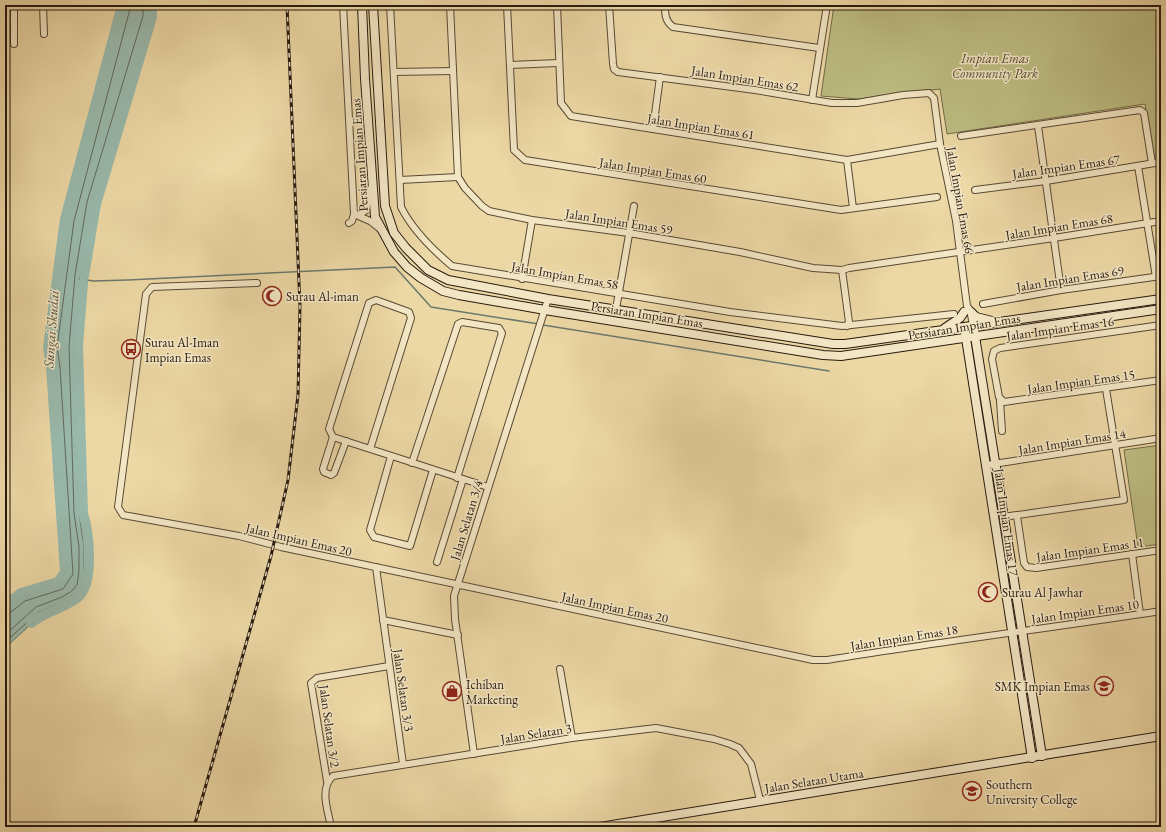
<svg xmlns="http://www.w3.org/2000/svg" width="1166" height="832" font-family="'EB Garamond',serif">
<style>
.green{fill:#bdbd82;stroke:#726b48}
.water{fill:#99b9ac;stroke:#6b796d}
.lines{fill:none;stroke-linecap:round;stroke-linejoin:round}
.shore{stroke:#60695e;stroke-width:1}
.stream{stroke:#6b796d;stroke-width:1.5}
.river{stroke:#99b9ac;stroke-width:10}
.street-casing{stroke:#584934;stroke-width:8}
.secondary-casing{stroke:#27190f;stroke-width:10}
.street{stroke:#f3e6c4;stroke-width:6}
.secondary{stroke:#f3e6c4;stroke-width:8}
.rail-casing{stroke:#27190f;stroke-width:3}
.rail{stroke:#f3e6c4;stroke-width:1.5;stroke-dasharray:4.5;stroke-linecap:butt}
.labels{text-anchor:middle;stroke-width:3;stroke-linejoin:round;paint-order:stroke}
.park-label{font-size:13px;font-style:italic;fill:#544a32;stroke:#f3e6c4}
.street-label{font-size:13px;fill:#27190f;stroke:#f3e6c4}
.poi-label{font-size:13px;fill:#27190f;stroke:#f3e6c4;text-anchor:start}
.water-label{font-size:14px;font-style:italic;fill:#4f5146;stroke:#f3e6c4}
</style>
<rect width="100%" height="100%" fill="#ecd8a5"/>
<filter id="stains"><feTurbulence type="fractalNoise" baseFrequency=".005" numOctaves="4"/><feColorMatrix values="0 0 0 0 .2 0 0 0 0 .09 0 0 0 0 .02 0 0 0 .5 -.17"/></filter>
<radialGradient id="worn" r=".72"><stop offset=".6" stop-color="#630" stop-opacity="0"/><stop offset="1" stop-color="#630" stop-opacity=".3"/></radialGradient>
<g class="green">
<polygon points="834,5 1161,5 1161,159 1153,160 1145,104 947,134 940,89 858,99 821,96"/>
<polygon points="1161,445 1161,544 1138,547 1124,450"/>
</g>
<polygon class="water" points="122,5 152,5 152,17 96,204 84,276 78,346 83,513 88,547 88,571 85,589 78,598 65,605 41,615 5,648 5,606 21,593 58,582 65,572 51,367 48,347 65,219"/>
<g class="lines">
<g class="shore">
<polyline points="5,609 9,608 23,597 60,585 68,573 55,367 52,347 69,220 126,5"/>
<polyline points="5,614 11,612 25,601 63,589 73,574 60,367 57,347 74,221 131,5"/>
<polyline points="5,635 36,607 62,597 72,591 77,585 79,571 79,547 74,513 69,347 75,275 87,202 143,16 143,5"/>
<polyline points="5,642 39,612 64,601 75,594 82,587 84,571 84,547 79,513 74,346 80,276 92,203 148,17 148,5"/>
</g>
<g class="stream">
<polyline points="82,279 93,281 128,280 395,267 431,307 539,324"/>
<polyline points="543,325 829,371"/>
</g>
<g class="river">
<polyline points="84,276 96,204 152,17 152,5"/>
<polyline points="5,606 21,593 58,582 65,572 51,367 48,347 65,219 122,5"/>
<path d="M31 623C46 611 62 609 77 598 95 585 89 532 83 513L78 346 83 283"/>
</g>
<g class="street-casing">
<g id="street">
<polyline points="43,5 44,34"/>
<polyline points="343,5 354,214 352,221 349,223"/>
<path d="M390 5 401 207C412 229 433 250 452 266L730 312 842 326 954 314"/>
<polyline points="450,5 458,177 465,188 482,206 489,211 532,220 629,233 740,252 813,268 842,270 849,268 1054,238 1161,221"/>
<polyline points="507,5 514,150 525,160 841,210 937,197"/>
<polyline points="557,5 561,103 571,116 847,160 940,144"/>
<polyline points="609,5 613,64 614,69 618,72 755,90 832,103 857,103 903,95 929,93 934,98 940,144 956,221 967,306 970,310 973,325"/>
<path d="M665 5C665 14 665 21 673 27L819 48"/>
<polyline points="14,44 14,5"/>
<polyline points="510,65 558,63"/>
<polyline points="394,72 453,71"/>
<polyline points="812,100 827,5"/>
<polyline points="1038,126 1061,290"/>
<polyline points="653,129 660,77"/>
<polyline points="961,136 1140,110 1144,113 1152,163"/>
<polyline points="847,160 853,208"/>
<polyline points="1138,166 1156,277"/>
<polyline points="400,180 458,177"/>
<polyline points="975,190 1046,181 1161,162"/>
<polyline points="354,214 359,215 366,210 371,188"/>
<polyline points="354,214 370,221 380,229"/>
<polyline points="842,270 849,322 847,326"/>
<polyline points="522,279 532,220"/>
<path d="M257 283 152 287 146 294 118 507 123 515 239 536 281 547 813 660H827C938 642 1050 628 1161 611"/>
<polyline points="983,304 1061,290 1161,276"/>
<polyline points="616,309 634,206"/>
<polyline points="1161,325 1000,348 994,351 992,359 999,397 1004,402 1161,380"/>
<polyline points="1000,401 1002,431"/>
<polyline points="333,437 323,469 324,472 331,475 334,473 346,441"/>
<polyline points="370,449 411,318 409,312 376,300 369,303 329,429 333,437 488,487"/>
<polyline points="391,456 370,530 374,537 410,546 433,470"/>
<polyline points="412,463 458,324 462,322 499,328 502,333 457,478"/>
<polyline points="987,465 1161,438"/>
<polyline points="1017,516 1024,563 1027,567 1036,568 1161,550"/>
<polyline points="1003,517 1124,500 1106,389"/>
<polyline points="1132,554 1140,614"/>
<polyline points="437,562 463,479"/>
<polyline points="376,567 403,764"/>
<polyline points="383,620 458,635"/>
<polyline points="560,669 572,738"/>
<polyline points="474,754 455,619 454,596 548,299"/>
<polyline points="327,781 311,683 317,678 389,666"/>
<path d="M331 827C328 811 319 788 333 776L572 738 656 728 714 739 730 744 739 748 751 764 760 800"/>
</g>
</g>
<g class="secondary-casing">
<g id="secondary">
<polyline points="362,5 365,79 375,217 394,252 407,267 421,278 443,291 459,295 545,310 823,355 841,356 1161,309"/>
<polyline points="373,5 385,206 394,233 406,248 428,270 448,280 548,299 833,344 845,344 1161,299"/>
<polyline points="971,312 976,317 992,321"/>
<polyline points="945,328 960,318 964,312"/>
<polyline points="974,330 1042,756"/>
<polyline points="965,332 1032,758"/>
<polyline points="600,827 1161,736"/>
</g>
</g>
<use href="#street" class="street"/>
<use href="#secondary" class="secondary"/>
<g class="rail-casing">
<polyline id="rail" points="194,827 271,556 288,480 298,395 300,306 287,5"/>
</g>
<use href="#rail" class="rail"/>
</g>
<defs>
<g id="mosque-ring" transform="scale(1)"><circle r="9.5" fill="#f3e6c4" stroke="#8f2418" stroke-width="1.5"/><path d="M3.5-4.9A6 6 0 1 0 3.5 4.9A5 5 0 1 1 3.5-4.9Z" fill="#8f2418"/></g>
<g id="bus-ring" transform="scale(1)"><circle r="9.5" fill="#f3e6c4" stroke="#8f2418" stroke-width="1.5"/><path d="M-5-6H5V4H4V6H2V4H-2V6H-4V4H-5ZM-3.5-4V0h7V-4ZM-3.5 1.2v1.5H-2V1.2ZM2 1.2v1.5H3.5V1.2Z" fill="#8f2418"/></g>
<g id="school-ring" transform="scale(1)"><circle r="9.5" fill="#f3e6c4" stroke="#8f2418" stroke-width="1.5"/><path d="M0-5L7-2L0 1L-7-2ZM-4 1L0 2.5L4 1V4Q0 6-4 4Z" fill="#8f2418"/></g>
<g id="shop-ring" transform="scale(1)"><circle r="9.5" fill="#f3e6c4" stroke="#8f2418" stroke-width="1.5"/><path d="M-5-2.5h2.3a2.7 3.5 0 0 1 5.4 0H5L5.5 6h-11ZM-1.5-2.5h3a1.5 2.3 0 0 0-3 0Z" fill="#8f2418"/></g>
<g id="university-ring" transform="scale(1)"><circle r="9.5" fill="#f3e6c4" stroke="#8f2418" stroke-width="1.5"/><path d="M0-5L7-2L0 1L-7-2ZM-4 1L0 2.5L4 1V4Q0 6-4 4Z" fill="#8f2418"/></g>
</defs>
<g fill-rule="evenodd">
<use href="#mosque-ring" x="272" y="296"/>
<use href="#bus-ring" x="131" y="349"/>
<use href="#mosque-ring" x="988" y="592"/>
<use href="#school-ring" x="1104" y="686"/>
<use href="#shop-ring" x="452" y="691"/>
<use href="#university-ring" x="972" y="791"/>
</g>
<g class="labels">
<g class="park-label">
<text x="995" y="63">Impian Emas<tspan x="995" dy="15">Community Park</tspan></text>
</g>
<g class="street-label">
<text transform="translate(745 78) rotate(9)" y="5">Jalan Impian Emas 62</text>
<text transform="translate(701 126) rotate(9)" y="5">Jalan Impian Emas 61</text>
<text transform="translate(359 155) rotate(-94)" y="5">Persiaran Impian Emas</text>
<text transform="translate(1066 166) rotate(-8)" y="5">Jalan Impian Emas 67</text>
<text transform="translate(653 170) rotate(9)" y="5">Jalan Impian Emas 60</text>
<text transform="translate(961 200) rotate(80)" y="5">Jalan Impian Emas 66</text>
<text transform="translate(619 221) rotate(9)" y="5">Jalan Impian Emas 59</text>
<text transform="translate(1059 226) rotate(-9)" y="5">Jalan Impian Emas 68</text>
<text transform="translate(565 275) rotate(10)" y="5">Jalan Impian Emas 58</text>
<text transform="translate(1070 278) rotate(-9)" y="5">Jalan Impian Emas 69</text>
<text transform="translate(647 314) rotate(9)" y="5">Persiaran Impian Emas</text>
<text transform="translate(964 326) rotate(-9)" y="5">Persiaran Impian Emas</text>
<text transform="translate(1060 328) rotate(-8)" y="5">Jalan Impian Emas 16</text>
<text transform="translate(1081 381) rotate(-8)" y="5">Jalan Impian Emas 15</text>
<text transform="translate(1072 441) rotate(-9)" y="5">Jalan Impian Emas 14</text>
<text transform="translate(466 520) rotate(-73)" y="5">Jalan Selatan 3/4</text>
<text transform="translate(1007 522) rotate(82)" y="5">Jalan Impian Emas 17</text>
<text transform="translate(299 539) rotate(13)" y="5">Jalan Impian Emas 20</text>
<text transform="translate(1090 549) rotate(-8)" y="5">Jalan Impian Emas 11</text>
<text transform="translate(615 607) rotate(12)" y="5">Jalan Impian Emas 20</text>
<text transform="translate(1085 611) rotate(-8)" y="5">Jalan Impian Emas 10</text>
<text transform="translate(904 637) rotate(-9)" y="5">Jalan Impian Emas 18</text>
<text transform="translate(404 690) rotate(82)" y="5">Jalan Selatan 3/3</text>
<text transform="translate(330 726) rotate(82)" y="5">Jalan Selatan 3/2</text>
<text transform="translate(536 733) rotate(-9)" y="5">Jalan Selatan 3</text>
<text transform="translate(814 780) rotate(-9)" y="5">Jalan Selatan Utama</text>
</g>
<g class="poi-label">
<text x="286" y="301">Surau Al-iman</text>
<text x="145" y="347">Surau Al-Iman<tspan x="145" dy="15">Impian Emas</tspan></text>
<text x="1002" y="597">Surau Al Jawhar</text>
<text x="466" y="689">Ichiban<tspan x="466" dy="15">Marketing</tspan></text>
<text x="1090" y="691" text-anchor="end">SMK Impian Emas</text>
<text x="986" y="789">Southern<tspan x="986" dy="15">University College</tspan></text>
</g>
<g class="water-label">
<text transform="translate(51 329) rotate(-86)" y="5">Sungai Skudai</text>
</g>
</g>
<rect width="1166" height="832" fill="none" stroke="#ecd8a5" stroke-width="20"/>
<rect x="6" y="6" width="1154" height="820" fill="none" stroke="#27190f" stroke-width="2"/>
<rect x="10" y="10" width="1146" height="812" fill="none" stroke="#27190f"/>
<rect width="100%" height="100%" filter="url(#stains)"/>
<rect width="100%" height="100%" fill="url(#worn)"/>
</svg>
